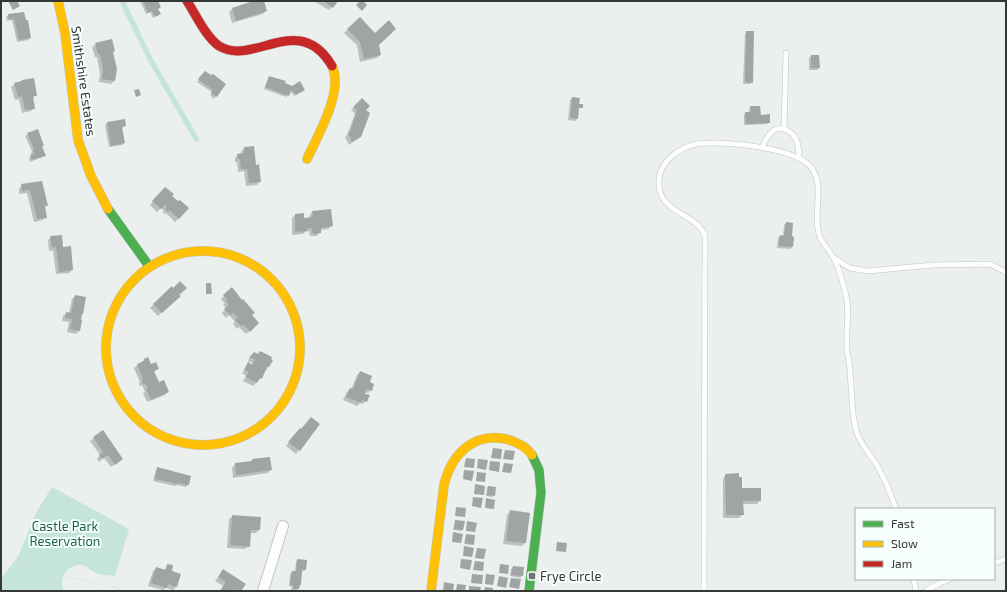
<svg xmlns="http://www.w3.org/2000/svg" width="1007" height="592" font-family="'Exo 2',sans-serif">
<style>
.green{fill:#c6e5da}
.shadow{fill:#0003}
.building{fill:#a0a4a2}
.lines{fill:none;stroke-linecap:round;stroke-linejoin:round}
.lane-casing{stroke:#c1c4c3;stroke-width:6}
.street-casing{stroke:#c1c4c3;stroke-width:12}
.fast-casing{stroke:#c1c4c3;stroke-width:10}
.slow-casing{stroke:#c1c4c3;stroke-width:10}
.jam-casing{stroke:#c1c4c3;stroke-width:10}
.path{stroke:#d4d6d5;stroke-width:1.5;stroke-dasharray:1 3;stroke-linecap:butt}
.lane{stroke:#fcfdfc;stroke-width:5}
.street{stroke:#fcfdfc;stroke-width:10}
.fast{stroke:#4caf50;stroke-width:9}
.slow{stroke:#ffc107;stroke-width:9}
.jam{stroke:#c62828;stroke-width:9}
.poi-dot{fill:#737775;stroke:#f6fffb;stroke-width:1.5}
.labels{text-anchor:middle;stroke-width:4;stroke-linejoin:round;paint-order:stroke}
.street-label{font-size:13px;fill:#333735;stroke:#f6fffb}
.park-label{font-size:13px;fill:#1d6250;stroke:#f6fffb}
.poi-label{font-size:13px;fill:#333735;stroke:#f6fffb;text-anchor:start}
</style>
<rect width="100%" height="100%" fill="#ebefed"/>
<g class="green">
<polygon points="119,1 125,1 153,59 200,140 195,142 148,61"/>
<path d="M52 487 129 529 115 576C109 575 101 576 96 573 90 571 88 566 82 565 67 564 58 578 64 591H1V578L18 557 37 511Z"/>
</g>
<g class="shadow">
<polygon points="140,1 157,1 157,10 159,14 153,18 150,12 146,14"/>
<polygon points="256,1 263,1 266,10 263,14 232,23 229,12 232,9"/>
<polygon points="314,1 336,1 329,10"/>
<polygon points="8,15 25,22 30,38 28,40 17,42 12,20 7,21 6,17"/>
<polygon points="360,18 375,35 380,55 377,58 360,62 357,45 344,33"/>
<polygon points="747,32 752,82 750,84 743,84 745,34"/>
<polygon points="96,44 112,53 114,81 111,84 99,82 100,74 97,57 95,57 92,47"/>
<polygon points="811,56 819,68 817,70 809,70 809,58"/>
<polygon points="203,74 225,84 214,99 210,95 212,92 197,82"/>
<polygon points="270,77 283,84 304,90 294,96 293,94 289,92 286,97 264,89 268,79"/>
<polygon points="22,81 36,95 32,99 34,108 31,111 22,113 19,99 15,100 11,87 15,84 20,83"/>
<polygon points="572,98 582,107 578,109 577,119 575,121 568,120 570,100"/>
<polygon points="362,99 365,110 360,137 349,145 345,137 347,135 355,114 351,110"/>
<polygon points="751,107 760,116 769,122 767,124 744,125 744,115 746,113 749,113 749,109"/>
<polygon points="124,120 125,126 121,128 124,143 122,145 109,147 105,125 107,123"/>
<polygon points="37,130 43,146 41,147 44,155 42,157 30,162 29,158 32,156 31,152 32,151 25,136"/>
<polygon points="253,147 255,166 260,181 257,185 246,186 244,171 238,172 237,162 235,162 235,158 238,155 241,155 241,152 244,148"/>
<polygon points="41,182 47,205 44,208 46,217 43,220 34,222 27,193 19,194 19,189 22,185"/>
<polygon points="165,188 171,196 188,209 175,222 166,213 164,214 163,213 164,211 161,208 157,212 150,205"/>
<polygon points="312,212 332,226 328,229 320,230 320,232 317,236 310,236 309,231 305,232 303,234 292,235 292,218 295,215 303,219 309,219 309,216"/>
<polygon points="786,223 792,247 790,249 777,248 778,238 780,236 783,236 784,225"/>
<polygon points="51,237 72,270 69,273 56,274 53,250 49,251 48,240"/>
<polygon points="171,287 179,296 158,316 150,308"/>
<polygon points="231,289 257,323 246,334 239,327 237,329 233,324 235,322 229,315 226,318 222,313 226,308 223,305 225,304 221,299"/>
<polygon points="75,296 82,314 80,316 80,330 76,334 67,332 69,322 62,321 63,316 66,313 69,313 72,299"/>
<polygon points="260,352 269,366 261,378 253,386 243,381 246,376 242,373 249,364 251,365 252,363 248,361 250,356 254,353 257,355"/>
<polygon points="144,360 158,368 154,372 159,384 168,391 165,395 147,402 143,393 145,392 142,385 140,386 139,384 140,382 134,368"/>
<polygon points="361,372 368,382 371,390 368,393 363,391 366,401 363,404 360,403 357,406 343,400 347,392 350,389 351,390 357,375"/>
<polygon points="319,424 296,454 286,446 296,433"/>
<polygon points="103,431 118,462 111,467 104,458 99,462 97,459 100,455 90,441"/>
<polygon points="252,460 271,469 268,473 233,478 232,468 235,464 250,463"/>
<polygon points="158,468 173,471 173,473 188,485 186,487 176,485 175,486 153,481 156,470"/>
<polygon points="726,475 741,490 760,500 757,504 742,504 743,514 739,518 723,518 723,478"/>
<polygon points="487,487 488,487 493,497 486,496"/>
<polygon points="510,511 525,543 522,546 503,544 507,515"/>
<polygon points="233,516 259,530 256,533 250,533 249,546 245,549 227,548 229,519"/>
<polygon points="455,521 462,530 462,531 453,530"/>
<polygon points="466,535 473,544 472,545 464,544"/>
<polygon points="298,560 305,570 301,572 300,585 298,589 296,591 291,590 292,587 289,586 290,574 292,572 295,572 296,562"/>
<polygon points="168,565 176,587 173,590 166,588 163,590 148,586 153,571 156,568 164,570"/>
<polygon points="513,567 522,576 520,578 510,576 511,569"/>
<polygon points="223,571 244,584 240,591 220,591 223,586 215,581"/>
</g>
<g class="building">
<polygon points="8,1 17,1 20,6 13,10"/>
<polygon points="143,1 158,1 161,7 158,9 161,14 155,17 152,11 148,13"/>
<polygon points="253,1 264,1 267,11 236,21 232,8"/>
<polygon points="323,1 338,1 333,8"/>
<polygon points="360,1 363,1 367,5 362,11 356,5"/>
<polygon points="24,12 26,20 28,20 31,38 19,40 14,19 9,20 8,14"/>
<polygon points="360,17 375,33 389,20 396,29 379,45 381,55 364,59 360,42 347,29"/>
<polygon points="746,31 754,31 753,83 745,82"/>
<polygon points="112,39 115,51 113,52 117,69 115,81 102,79 103,70 100,54 98,54 95,43"/>
<polygon points="811,55 819,55 820,68 811,68"/>
<polygon points="205,71 211,75 213,74 226,84 217,97 211,93 213,90 198,79"/>
<polygon points="269,76 286,81 285,83 292,86 300,81 305,90 296,95 294,92 291,90 289,96 265,87"/>
<polygon points="34,78 37,96 33,96 35,109 25,110 22,96 18,97 14,83 22,81 22,80"/>
<polygon points="139,89 141,95 136,97 134,90"/>
<polygon points="572,97 580,98 579,104 583,104 583,108 579,108 578,119 570,118"/>
<polygon points="362,98 370,106 366,110 370,113 361,137 352,142 348,133 350,132 357,110 353,107"/>
<polygon points="750,106 760,106 761,115 770,114 770,123 746,124 745,112 751,112"/>
<polygon points="125,119 126,126 122,127 125,143 111,146 107,122"/>
<polygon points="38,129 44,146 42,146 46,156 32,160 30,155 34,154 33,150 34,149 27,133"/>
<polygon points="254,146 256,165 259,164 261,182 249,183 247,169 241,169 240,159 238,159 237,154 244,153 244,147"/>
<polygon points="42,181 48,206 45,206 47,218 37,219 30,190 22,191 21,184"/>
<polygon points="165,187 174,194 172,196 178,201 180,200 189,208 179,219 169,210 168,212 165,209 167,207 165,205 161,209 152,201"/>
<polygon points="331,209 333,226 321,228 321,233 313,234 312,228 307,229 307,231 295,232 295,214 304,213 304,218 313,217 312,211"/>
<polygon points="786,222 793,223 792,236 794,237 793,247 779,246 780,235 784,236"/>
<polygon points="62,235 63,247 71,246 73,270 59,272 56,247 52,248 50,236"/>
<polygon points="180,281 187,288 179,295 181,296 162,313 153,304 172,286 173,288"/>
<polygon points="206,283 211,283 212,294 206,294"/>
<polygon points="232,287 242,300 243,299 255,313 252,315 259,323 250,332 243,324 241,326 235,320 238,318 233,313 230,315 224,309 229,305 226,301 227,300 223,295"/>
<polygon points="75,295 86,297 83,314 82,314 81,320 82,320 80,331 70,329 72,319 65,318 66,312 71,313"/>
<polygon points="260,351 272,357 271,359 273,360 269,367 267,366 262,379 260,378 257,383 246,377 249,372 244,370 248,362 252,365 255,360 250,357 254,352 258,354"/>
<polygon points="148,357 151,364 156,362 159,369 154,371 159,382 164,380 169,392 151,400 146,389 148,388 145,383 143,384 142,380 143,379 137,364 144,361 144,359"/>
<polygon points="360,371 372,376 370,382 374,384 372,391 367,389 365,394 370,395 367,402 362,400 361,403 346,397 350,388 353,389"/>
<polygon points="311,417 320,424 300,451 288,442 300,428 301,429"/>
<polygon points="103,430 123,459 115,465 108,455 102,459 99,455 103,452 93,437"/>
<polygon points="493,448 502,449 501,459 491,458"/>
<polygon points="505,450 515,451 513,460 503,459"/>
<polygon points="270,457 272,470 236,475 235,463 252,461 252,459"/>
<polygon points="466,458 475,459 474,468 464,467"/>
<polygon points="478,459 488,460 486,470 477,468"/>
<polygon points="490,461 500,462 499,472 489,470"/>
<polygon points="504,463 513,464 511,473 502,472"/>
<polygon points="157,467 191,476 189,485 178,483 178,484 155,479"/>
<polygon points="464,470 474,471 472,481 463,479"/>
<polygon points="477,472 486,473 485,482 476,481"/>
<polygon points="739,473 739,477 742,477 742,488 761,488 761,501 743,501 744,515 726,515 725,474"/>
<polygon points="475,484 485,486 484,495 474,494"/>
<polygon points="488,486 496,487 495,496 487,495"/>
<polygon points="473,497 483,498 481,508 472,506"/>
<polygon points="486,498 495,500 494,509 485,508"/>
<polygon points="456,507 466,508 465,517 455,516"/>
<polygon points="510,510 530,513 526,543 506,541"/>
<polygon points="232,515 261,517 260,530 251,530 250,547 230,545"/>
<polygon points="455,520 465,521 463,530 454,529"/>
<polygon points="467,521 477,523 475,532 466,531"/>
<polygon points="453,532 463,534 461,543 452,542"/>
<polygon points="466,534 475,535 474,545 465,543"/>
<polygon points="557,542 567,543 566,552 556,551"/>
<polygon points="464,546 474,548 472,557 463,556"/>
<polygon points="477,548 486,549 484,559 475,558"/>
<polygon points="297,559 307,560 306,570 302,570 301,585 300,585 299,589 293,589 293,585 290,585 292,571 296,571"/>
<polygon points="461,559 472,560 470,570 460,568"/>
<polygon points="475,561 484,562 483,571 473,570"/>
<polygon points="167,564 173,565 172,571 181,574 177,587 168,584 167,588 151,583 156,567 166,570"/>
<polygon points="500,564 509,565 508,574 499,573"/>
<polygon points="513,566 524,567 523,576 511,575"/>
<polygon points="223,569 246,584 241,591 236,589 235,591 220,591 226,582 218,577"/>
<polygon points="472,574 483,575 482,584 471,583"/>
<polygon points="486,574 495,575 493,585 485,584"/>
<polygon points="499,576 508,578 506,588 497,586"/>
<polygon points="511,578 521,579 519,589 509,587"/>
<polygon points="444,582 454,584 453,591 443,591"/>
<polygon points="457,584 466,585 465,591 456,591"/>
<polygon points="469,586 481,587 480,591 469,591"/>
<polygon points="485,587 493,588 493,591 484,591"/>
</g>
<g class="lines">
<g class="lane-casing">
<g id="lane">
<polyline points="784,129 786,53"/>
<path d="M762 148C765 142 767 135 773 131 781 125 792 131 796 139 799 146 799 152 799 158"/>
<polyline points="833,257 850,268 868,271 933,265 990,264 1006,272"/>
<polyline points="994,563 1006,559"/>
<polyline points="914,579 916,591"/>
<path d="M704 591 705 236C697 212 657 215 659 180 660 161 679 148 696 144 720 140 800 147 813 170 824 187 813 214 819 234 821 243 829 249 833 257 839 267 845 289 847 301 849 316 846 332 847 347 847 355 850 363 850 372 852 391 851 411 856 430 859 443 871 455 878 467 885 480 891 494 896 509"/>
<polyline points="926,591 938,584 950,579"/>
</g>
</g>
<g class="street-casing">
<polyline id="street" points="263,591 283,526"/>
</g>
<g class="fast-casing">
<g id="fast">
<polyline points="108,209 149,266"/>
<polyline points="529,591 541,493 539,470 532,455"/>
</g>
</g>
<g class="slow-casing">
<g id="slow">
<polyline points="58,1 65,33 78,140 91,176 108,209"/>
<path d="M307 159C318 135 344 91 332 66"/>
<circle cx="203" cy="348" r="97"/>
<path d="M431 591 444 485C451 455 473 432 506 439 517 442 526 446 532 455"/>
</g>
</g>
<g class="jam-casing">
<path id="jam" d="M187 1C196 15 206 37 219 46 254 67 299 10 332 66"/>
</g>
<g class="path">
<polyline points="12,555 23,561"/>
<path d="M1 590C15 589 15 575 21 565 23 561 26 558 30 556L40 559 66 577 118 588 121 591"/>
</g>
<use href="#lane" class="lane"/>
<use href="#street" class="street"/>
<use href="#fast" class="fast"/>
<use href="#slow" class="slow"/>
<use href="#jam" class="jam"/>
</g>
<rect class="poi-dot" x="528" y="572" width="8" height="8" rx="2"/>
<g class="labels">
<g class="street-label">
<text transform="translate(84 81) rotate(82)" y="5">Smithshire Estates</text>
</g>
<g class="park-label">
<text x="65" y="531">Castle Park<tspan x="65" dy="15">Reservation</tspan></text>
</g>
<g class="poi-label">
<text x="540" y="581">Frye Circle</text>
</g>
</g>
<rect width="1007" height="592" fill="none" stroke="#333735" stroke-width="4"/>
<rect x="855" y="508" width="140" height="72" fill="#f6fffb" stroke="#a8afac"/>
<rect x="863" y="521" width="20" height="6" fill="#4caf50" stroke="#a8afac"/>
<text x="891" y="528" font-size="12" fill="#333735">Fast</text>
<rect x="863" y="541" width="20" height="6" fill="#ffc107" stroke="#a8afac"/>
<text x="891" y="548" font-size="12" fill="#333735">Slow</text>
<rect x="863" y="561" width="20" height="6" fill="#c62828" stroke="#a8afac"/>
<text x="891" y="568" font-size="12" fill="#333735">Jam</text>
</svg>
